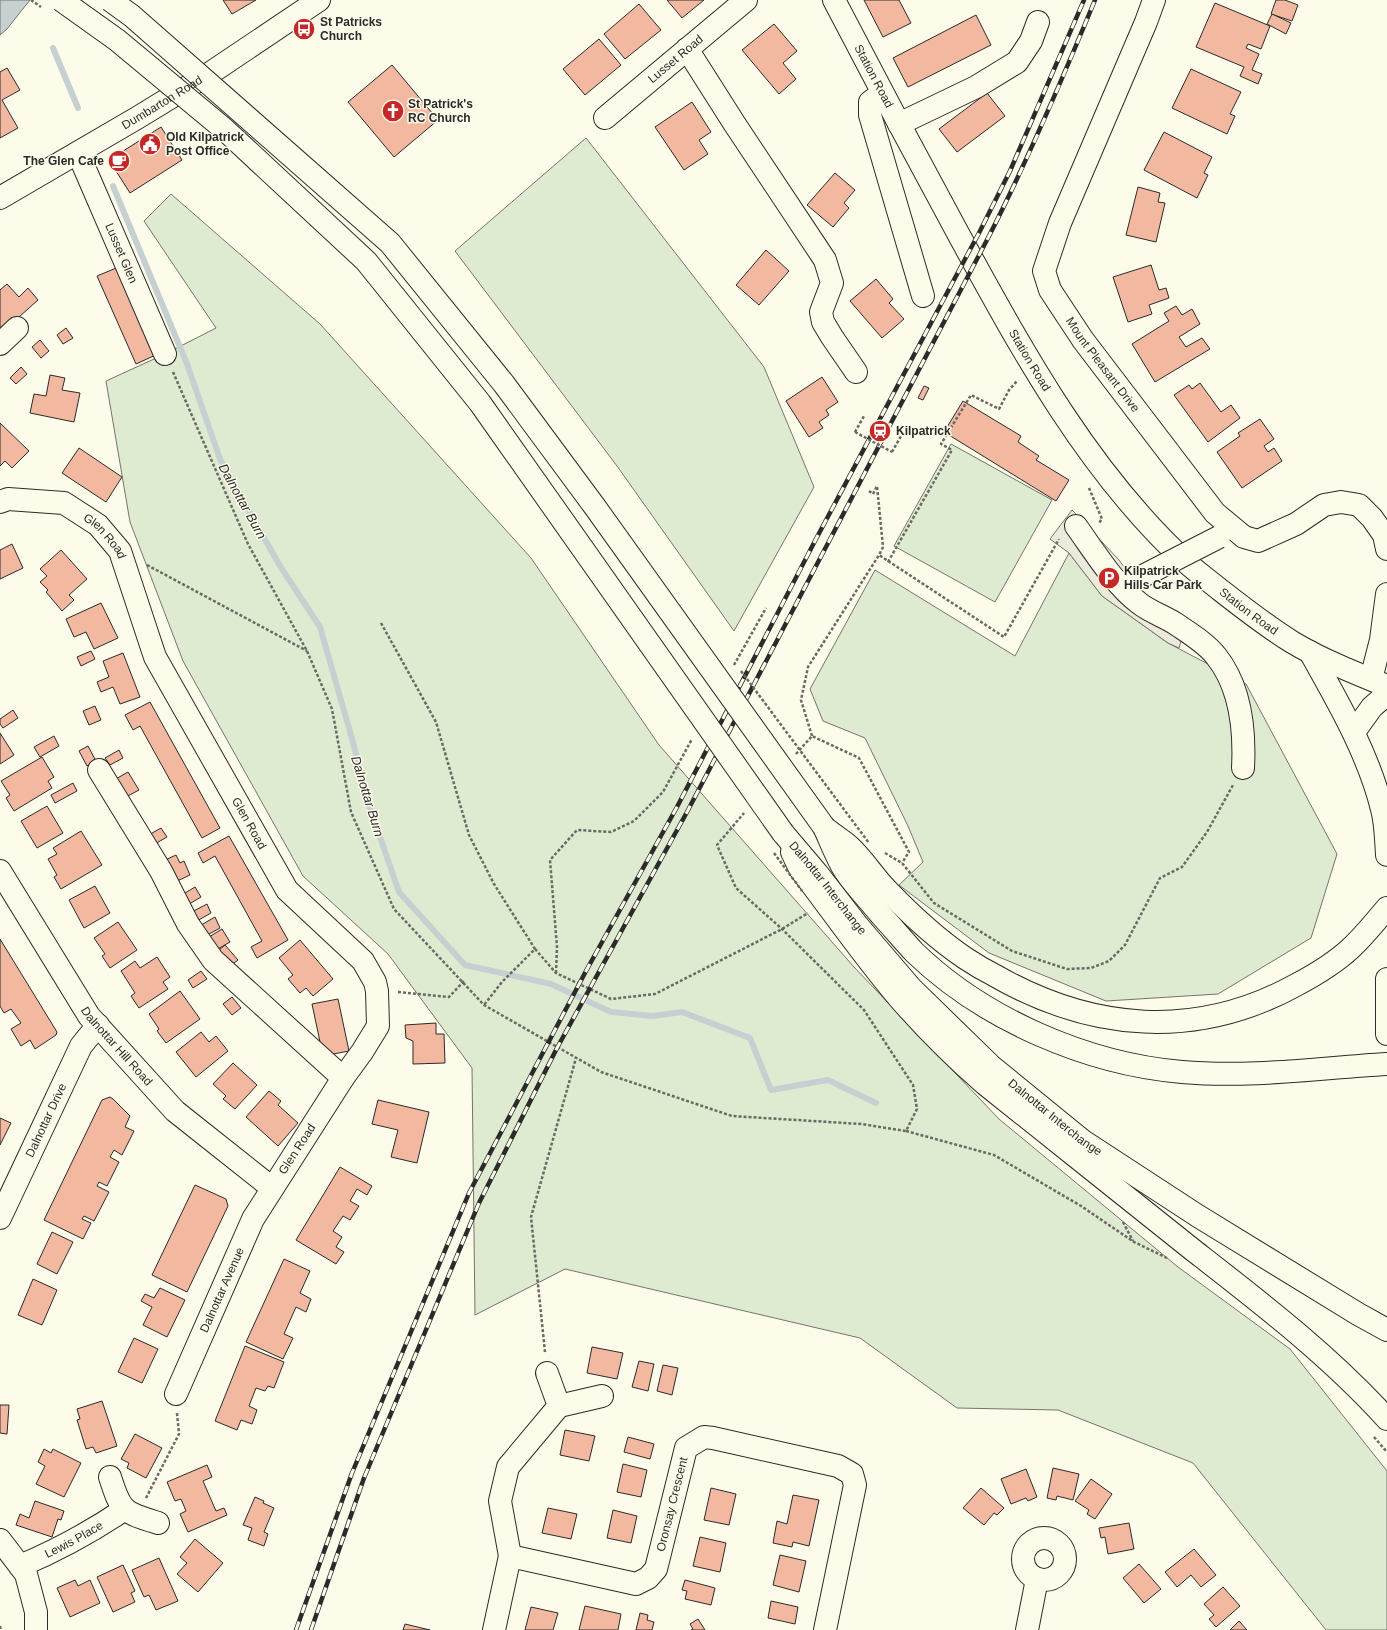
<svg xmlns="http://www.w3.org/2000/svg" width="1387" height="1630" font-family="Arial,sans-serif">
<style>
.green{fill:#deebd1;stroke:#74746e}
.parking{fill:#eceadb;stroke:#74746e}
.water{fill:#c7d0d0;stroke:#74746e}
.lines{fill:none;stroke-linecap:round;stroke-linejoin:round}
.stream{stroke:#c7d0d0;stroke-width:6}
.building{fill:#f2b8a0;stroke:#2b2b2b}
.minor-casing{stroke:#2b2b2b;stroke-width:24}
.major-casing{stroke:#2b2b2b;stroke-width:24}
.highway-casing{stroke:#2b2b2b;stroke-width:24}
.path{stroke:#6a6964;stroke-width:2.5;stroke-dasharray:3 2;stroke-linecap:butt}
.minor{stroke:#fdfbea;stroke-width:22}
.major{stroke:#fdfbea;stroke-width:22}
.highway{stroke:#fdfbea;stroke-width:22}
.rail-casing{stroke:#2b2b2b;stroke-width:4.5}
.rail{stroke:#fdfbea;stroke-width:3;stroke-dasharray:9;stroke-linecap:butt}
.minor-bridge-casing{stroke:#2b2b2b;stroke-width:24;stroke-linecap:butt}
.highway-bridge-casing{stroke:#2b2b2b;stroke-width:24;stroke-linecap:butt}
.path-bridge{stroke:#6a6964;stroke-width:2.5;stroke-dasharray:3 2;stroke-linecap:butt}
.minor-bridge{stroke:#fdfbea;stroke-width:22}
.highway-bridge{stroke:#fdfbea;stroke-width:22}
.labels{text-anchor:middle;stroke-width:3;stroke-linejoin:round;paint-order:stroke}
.poi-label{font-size:12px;font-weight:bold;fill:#2b2b2b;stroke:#fdfbea;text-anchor:start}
.street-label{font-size:12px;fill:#2b2b2b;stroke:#fdfbea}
.water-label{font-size:13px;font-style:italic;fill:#2b2b2b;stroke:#fdfbea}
</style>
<rect width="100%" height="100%" fill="#fdfbea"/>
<g class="green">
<polygon points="586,138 764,367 814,487 734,631 617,466 455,251"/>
<polygon points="171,194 320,324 531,558 659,745 854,967 999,1119 1178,1267 1290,1349 1387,1471 1387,1630 1326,1630 1193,1463 1058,1410 957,1408 860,1338 565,1269 475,1315 472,1068 388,954 303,876 183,661 130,522 106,381 165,354 216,328 144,221"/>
<polygon points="951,444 1052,500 995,602 894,546"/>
<polygon points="1069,553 1102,596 1168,643 1246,684 1337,854 1311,938 1218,994 1106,1001 989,953 899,885 923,862 908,826 865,738 823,721 810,689 875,570 1015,656"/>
</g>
<polygon class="parking" points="1072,510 1119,560 1144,595 1186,624 1179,648 1168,643 1102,596 1069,553 1050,539"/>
<polygon class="water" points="0,0 30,0 7,29 0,35"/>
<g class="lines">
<g class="stream">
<polyline points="53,48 78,108"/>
<polyline points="113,186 187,364 220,459 280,566 320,627 351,735 371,811 399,892 465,965 551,984 611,1012 653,1016 682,1012 750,1038 771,1090 828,1080 876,1103"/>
</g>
</g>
<g class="building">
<polygon points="223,0 256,0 232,14"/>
<polygon points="667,0 704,0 682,18"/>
<polygon points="864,0 899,0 911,23 883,37"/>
<polygon points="1276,0 1285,0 1298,5 1292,21 1271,14"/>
<polygon points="1215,3 1270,26 1261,49 1248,44 1246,48 1259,54 1252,70 1262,74 1258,84 1240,76 1244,67 1196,47"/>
<polygon points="639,4 661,30 625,59 604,34"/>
<polygon points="1272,14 1291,23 1286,34 1267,24"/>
<polygon points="976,15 991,45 908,87 893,58"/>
<polygon points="774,24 797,51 783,63 796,79 779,94 742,50"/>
<polygon points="599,39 621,65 585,95 563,69"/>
<polygon points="392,65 438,120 394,157 348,102"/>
<polygon points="7,68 20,90 2,100 18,128 0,138 0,72"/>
<polygon points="1191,69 1241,92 1230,114 1235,116 1227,134 1172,108"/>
<polygon points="987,93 1005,116 957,152 939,129"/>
<polygon points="692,102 711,132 699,140 708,154 684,170 655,127"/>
<polygon points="161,127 182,160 130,193 109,160"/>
<polygon points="1164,132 1212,157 1204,173 1208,175 1197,198 1144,170"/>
<polygon points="835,173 855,190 844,203 849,208 833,227 807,205"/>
<polygon points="1138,187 1160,193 1158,202 1165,203 1156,242 1126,235"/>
<polygon points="766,250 789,271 759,305 736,285"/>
<polygon points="1151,265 1159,290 1166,288 1169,298 1149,305 1152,314 1128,322 1113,277"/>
<polygon points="121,266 160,353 136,364 97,276"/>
<polygon points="876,279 893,299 889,303 904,319 882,338 850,301"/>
<polygon points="7,284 19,297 28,288 38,300 0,334 0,290"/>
<polygon points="1176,306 1182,315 1192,309 1200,324 1179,337 1186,347 1202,338 1210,349 1155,382 1132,344 1169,321 1164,313"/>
<polygon points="66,328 73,338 63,344 57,335"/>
<polygon points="40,340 49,351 41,358 32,347"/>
<polygon points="21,367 27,374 16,384 10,378"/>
<polygon points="50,375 65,378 62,390 80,393 74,422 30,413 34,394 46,396"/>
<polygon points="822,377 838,402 826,410 829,415 819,422 823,428 809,437 786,401"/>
<polygon points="1200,383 1221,412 1231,405 1240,418 1208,442 1174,395 1189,385 1192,389"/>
<polygon points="924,386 929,388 923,400 918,398"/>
<polygon points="963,401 1021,436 1018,442 1039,456 1036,460 1069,480 1056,501 944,432"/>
<polygon points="1260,419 1274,439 1264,446 1268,452 1274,448 1282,461 1242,488 1217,452 1240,436 1238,433"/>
<polygon points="0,423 29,451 12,468 5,461 0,466"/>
<polygon points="79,448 122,477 106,502 62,473"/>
<polygon points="12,544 23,568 0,579 0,550"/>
<polygon points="61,550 87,579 69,595 74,600 62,611 46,592 48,590 40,582 47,576 40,569"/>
<polygon points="101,603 118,638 94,649 86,632 74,637 66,619"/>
<polygon points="91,651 95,659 81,666 77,657"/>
<polygon points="123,653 140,697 120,704 113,687 101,692 97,682 109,677 103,661"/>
<polygon points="150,702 220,828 202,838 140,726 133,730 125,715"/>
<polygon points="95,706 101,720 89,725 83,711"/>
<polygon points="13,710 18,718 3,728 0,724 0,719"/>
<polygon points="0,733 14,755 0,764"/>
<polygon points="54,736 59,746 40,757 34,747"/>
<polygon points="88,746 96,761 87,766 79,751"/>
<polygon points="119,750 123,758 110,765 105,758"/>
<polygon points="42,757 54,777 48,781 52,788 14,811 6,798 10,795 1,781"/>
<polygon points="128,772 139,790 124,798 114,780"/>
<polygon points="73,783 77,791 55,803 51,795"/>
<polygon points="47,806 63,833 37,848 21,821"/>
<polygon points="161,828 167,837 153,845 147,836"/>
<polygon points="81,831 102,865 61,889 54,877 57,875 48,859 57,854 53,848"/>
<polygon points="229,836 288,940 257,958 251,947 262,941 215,856 203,863 198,853"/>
<polygon points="176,855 180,863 184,861 190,875 173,883 163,861"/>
<polygon points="95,886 110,913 84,928 69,900"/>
<polygon points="195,887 201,897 186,906 180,896"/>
<polygon points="207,904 211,913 195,922 190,913"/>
<polygon points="215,917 220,928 202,938 196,928"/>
<polygon points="118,922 137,950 110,968 102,956 105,954 94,938"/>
<polygon points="222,929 230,942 216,950 209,937"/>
<polygon points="0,939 57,1032 56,1035 35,1049 30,1040 21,1046 11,1029 21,1023 11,1009 4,1013 0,1006"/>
<polygon points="300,940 333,979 313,996 306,988 300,993 288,979 293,975 279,958"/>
<polygon points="225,945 238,960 225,970 213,955"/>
<polygon points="157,957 170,977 163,982 168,989 139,1008 131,996 135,993 121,971 135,961 140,968"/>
<polygon points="201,971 207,979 193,988 188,980"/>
<polygon points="180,991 200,1019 166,1043 157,1031 159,1029 149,1014"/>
<polygon points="232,997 241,1008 232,1015 223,1004"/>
<polygon points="338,999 349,1051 323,1056 312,1004"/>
<polygon points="436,1023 436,1034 444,1034 445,1063 413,1064 413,1041 406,1038 405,1025"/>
<polygon points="201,1032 209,1042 216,1036 228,1051 196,1077 176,1052"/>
<polygon points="233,1063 257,1085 235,1109 223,1099 226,1096 213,1084"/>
<polygon points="269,1091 281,1101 278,1105 298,1123 278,1146 246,1117"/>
<polygon points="110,1097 113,1099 130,1116 125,1127 134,1131 122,1155 114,1150 110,1157 119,1162 107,1186 99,1182 97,1186 109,1192 94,1221 84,1216 82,1219 91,1223 83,1239 44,1220 102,1100"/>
<polygon points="378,1100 429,1112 417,1163 391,1157 398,1130 372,1124"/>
<polygon points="0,1118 11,1123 0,1145"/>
<polygon points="340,1167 372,1186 367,1195 357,1189 350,1201 359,1206 350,1220 343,1216 333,1231 342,1237 336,1247 344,1252 336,1264 296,1240"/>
<polygon points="195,1185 226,1199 228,1206 187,1292 152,1275"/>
<polygon points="52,1232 73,1242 57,1274 37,1264"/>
<polygon points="284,1259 310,1271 300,1293 311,1299 306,1312 296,1307 284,1334 293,1338 283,1359 246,1342"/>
<polygon points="33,1279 57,1290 42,1325 18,1315"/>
<polygon points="160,1288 185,1300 167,1337 143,1325 152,1307 141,1301 145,1294 154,1298"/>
<polygon points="134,1338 158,1349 142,1383 118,1372"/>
<polygon points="245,1346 284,1362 274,1388 268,1386 265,1391 256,1388 249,1406 257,1410 252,1424 241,1420 237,1430 215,1421"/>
<polygon points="592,1347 623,1353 617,1379 587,1373"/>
<polygon points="639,1361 654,1364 648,1391 632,1387"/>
<polygon points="663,1365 678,1368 672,1395 657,1391"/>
<polygon points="102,1401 117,1446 96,1453 93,1447 86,1449 77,1420 80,1419 77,1409"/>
<polygon points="0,1405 9,1405 7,1434 0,1433"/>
<polygon points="565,1430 595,1436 589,1461 560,1455"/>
<polygon points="135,1434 162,1448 146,1478 127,1468 129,1463 121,1459"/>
<polygon points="628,1437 654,1444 650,1459 624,1452"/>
<polygon points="44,1449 51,1453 53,1449 81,1463 64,1497 36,1484 45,1466 38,1462"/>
<polygon points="623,1464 647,1470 641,1497 617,1492"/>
<polygon points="207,1465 212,1477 203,1481 216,1511 224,1508 227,1515 188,1532 180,1514 186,1511 181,1499 175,1501 167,1482"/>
<polygon points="1053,1468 1079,1474 1073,1500 1057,1496 1056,1500 1047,1498"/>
<polygon points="1026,1469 1037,1497 1028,1501 1026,1498 1011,1504 1001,1479"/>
<polygon points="1091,1479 1112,1494 1095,1519 1087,1514 1089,1510 1075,1501"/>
<polygon points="711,1488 736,1494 729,1525 704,1520"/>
<polygon points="981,1488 1004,1508 997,1515 994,1513 984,1525 963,1508"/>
<polygon points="793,1495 819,1500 809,1546 793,1542 792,1547 773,1543 777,1521 787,1524"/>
<polygon points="255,1497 264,1501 263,1503 274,1508 264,1532 268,1534 264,1546 248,1540 252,1528 243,1525"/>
<polygon points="35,1501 64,1511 61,1520 58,1519 52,1537 16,1525 20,1514 29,1518"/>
<polygon points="548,1508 577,1514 571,1539 542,1533"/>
<polygon points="613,1510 637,1516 631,1543 607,1538"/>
<polygon points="1129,1523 1134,1549 1108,1554 1105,1537 1101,1538 1099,1528"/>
<polygon points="700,1537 726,1543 720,1572 693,1566"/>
<polygon points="195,1539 223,1563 198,1592 177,1574 187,1563 180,1557"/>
<polygon points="1194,1549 1216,1575 1201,1587 1191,1575 1177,1587 1165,1572"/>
<polygon points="780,1555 806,1561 799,1592 773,1585"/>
<polygon points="159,1558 178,1601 156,1610 149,1595 144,1597 132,1570"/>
<polygon points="1139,1564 1161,1589 1144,1603 1123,1578"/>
<polygon points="123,1565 135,1591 131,1593 135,1602 113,1612 97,1577"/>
<polygon points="75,1580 78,1586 90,1580 100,1603 70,1617 57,1588"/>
<polygon points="685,1580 715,1588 711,1605 685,1599 687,1591 682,1590"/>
<polygon points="1223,1587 1240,1606 1216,1627 1209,1619 1214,1615 1204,1604"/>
<polygon points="771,1601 798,1607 795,1624 768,1618"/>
<polygon points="585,1606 621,1614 618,1630 579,1630"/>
<polygon points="531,1607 558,1613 553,1630 525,1630"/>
<polygon points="640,1613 648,1615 647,1620 654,1622 652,1630 636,1630"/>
<polygon points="698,1619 705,1630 691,1630 693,1629 690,1624"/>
<polygon points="1239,1621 1247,1630 1230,1630"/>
<polygon points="405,1624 430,1630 403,1630"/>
</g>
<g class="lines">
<g class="minor-casing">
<g id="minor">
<path id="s1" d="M1154 0 1146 22 1060 223 1044 271 1050 290 1083 340 1215 513 1244 537 1258 541 1296 524 1324 505 1341 502 1359 505 1372 518 1384 535 1387 549"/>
<polyline points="687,49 734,123 825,260 832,283 821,312 823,322 832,337 856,372"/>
<polyline points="882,93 870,102 870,115 923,296"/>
<path id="s2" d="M605 118 746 0"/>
<polyline points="899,124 976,87 1017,62 1031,41 1038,22"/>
<path id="s3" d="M78 153 165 354"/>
<polyline points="0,344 17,328"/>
<path id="s4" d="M0 502 8 499 64 503 98 525 120 551 155 657 287 890 363 961 375 982 377 991 378 1026 362 1052 343 1078 253 1219 176 1394"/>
<path d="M1076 526C1094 551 1114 584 1139 603 1150 612 1164 616 1176 624 1189 633 1206 643 1216 656 1241 687 1245 730 1243 768"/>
<polyline points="1371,679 1381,640 1387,594"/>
<polyline points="99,770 161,871 188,924 213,960 343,1078"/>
<path id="s5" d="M0 871 89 1016 175 1111 272 1188"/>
<path id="s6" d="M0 1218 81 1046 98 1025"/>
<polyline points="547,1373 559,1406 602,1396"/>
<path d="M110 1477C121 1512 123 1512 158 1523"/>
<circle cx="1044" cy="1559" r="21"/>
<polyline points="0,1540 26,1574 36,1612 36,1630"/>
<polyline points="510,1556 500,1501 508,1467 559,1406"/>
<path id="s7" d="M20 1566C58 1550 91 1532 125 1509"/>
<path id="s8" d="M494 1630 510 1556 636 1584 648 1578 656 1569 686 1448 704 1437 713 1438 838 1466 852 1474 855 1485 825 1630"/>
<polyline points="1027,1630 1037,1579"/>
</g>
</g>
<g class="major-casing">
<g id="major">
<path id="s9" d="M834 0C875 79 917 158 960 237 1023 352 1088 472 1187 563 1197 572 1208 580 1219 589 1242 607 1266 626 1292 642 1322 660 1355 673 1387 686"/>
<path id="s10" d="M0 198 137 118 209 74 319 0"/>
<path d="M1310 652C1338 702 1368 753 1382 809 1386 824 1386 840 1387 855"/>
<polyline points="1354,732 1372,707 1387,694"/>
<path d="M824 827C830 840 835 853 842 866 851 882 869 900 881 915 892 927 903 940 914 952 983 1019 1087 1064 1182 1072 1250 1078 1319 1068 1387 1064"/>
<path d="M792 852 800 869C833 912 864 957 899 998 926 1029 954 1057 985 1084 1054 1139 1124 1195 1193 1250 1261 1303 1329 1355 1387 1419"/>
<polyline points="1387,979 1387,1034"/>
</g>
</g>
<g class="highway-casing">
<g id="highway">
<path d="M824 827C832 834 842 840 850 847 864 860 874 877 887 890 911 915 937 939 965 958 974 964 984 970 994 975 1091 1031 1196 1040 1296 985 1315 975 1335 963 1351 948 1364 936 1375 922 1387 908"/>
<path id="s11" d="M783 833 817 873 858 926 911 988 991 1066 1083 1141 1198 1216 1358 1314 1387 1330"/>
</g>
</g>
<g class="path">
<polyline points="173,372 248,544 307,651 332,709 351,812 394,909 484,1005 601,1072 732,1116 861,1124 906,1131 917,1109 913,1085 864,1010 782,929 736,888 717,845 744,813"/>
<polyline points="855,432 864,416"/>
<polyline points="892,452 901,436"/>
<polyline points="1089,488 1102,519 1099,523"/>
<polyline points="869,491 873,494 877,486 883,547 879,555"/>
<polyline points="888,562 952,450 941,444 971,395 999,409 1009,390 1017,381"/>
<polyline points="147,565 307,651"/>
<polyline points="381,623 436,722 469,835 494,884 535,949 502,982 484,1005"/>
<polyline points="734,665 766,608"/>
<polyline points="812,736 801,700 808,667 879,555 1004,637 1059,539"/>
<polyline points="796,754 812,736 859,758 909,852 902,863"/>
<polyline points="885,853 902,863 934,903 1012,951 1067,969 1091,968 1109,961 1125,945 1160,878 1182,867 1207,832 1233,785"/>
<polyline points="535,949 556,973 611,999 655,994 782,929 808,913"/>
<polyline points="556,973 557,947 550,860 577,830 611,832 634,821 663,792 692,739"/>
<polyline points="398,992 449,997 464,981"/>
<polyline points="906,1131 994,1155 1081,1206 1134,1242 1167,1258"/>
<polyline points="1123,1222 1133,1241"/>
<polyline points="545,1352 531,1217 576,1058"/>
<polyline points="1374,1437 1387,1452"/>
<polyline points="146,1498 179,1434 177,1413"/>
<polyline points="0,1626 1,1630"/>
</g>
<use href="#minor" class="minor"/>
<use href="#major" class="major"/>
<use href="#highway" class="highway"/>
<g class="rail-casing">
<g id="rail">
<polyline points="296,1630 352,1473 469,1193 586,971 677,807 816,539 980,231 1010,171 1084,0"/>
<path d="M311 1630 364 1478 479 1203 557 1048 687 812 988 238C1028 160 1062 80 1095 0"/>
</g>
</g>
<use href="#rail" class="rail"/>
<g class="minor-bridge-casing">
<polyline id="minor-bridge" points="1137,579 1219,537"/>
</g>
<g class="highway-bridge-casing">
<g id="highway-bridge">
<polyline points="61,0 117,40 224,129 366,261 480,403 783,833"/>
<polyline points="110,0 132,16 390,243 504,384 595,507 824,827"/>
</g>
</g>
<g class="path-bridge">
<polyline points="31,0 41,7"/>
<polyline points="855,432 892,452"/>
<polyline points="741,671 869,843"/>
<polyline points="774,853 802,891"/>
</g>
<use href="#minor-bridge" class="minor-bridge"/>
<use href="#highway-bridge" class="highway-bridge"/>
</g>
<defs>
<g id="bus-disc" transform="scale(1.15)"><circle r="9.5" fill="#c62828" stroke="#fdfbea"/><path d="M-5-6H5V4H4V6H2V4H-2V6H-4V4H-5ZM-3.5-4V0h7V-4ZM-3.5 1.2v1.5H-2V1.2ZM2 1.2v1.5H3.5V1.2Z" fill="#fff"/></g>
<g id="church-disc" transform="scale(1.15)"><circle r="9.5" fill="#c62828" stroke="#fdfbea"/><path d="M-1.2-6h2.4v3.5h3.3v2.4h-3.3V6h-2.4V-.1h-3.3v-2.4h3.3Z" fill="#fff"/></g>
<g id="civic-disc" transform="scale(1.15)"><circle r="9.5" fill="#c62828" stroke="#fdfbea"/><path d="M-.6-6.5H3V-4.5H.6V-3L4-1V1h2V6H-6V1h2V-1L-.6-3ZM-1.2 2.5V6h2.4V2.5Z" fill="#fff"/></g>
<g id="cafe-disc" transform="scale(1.15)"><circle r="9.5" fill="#c62828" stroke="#fdfbea"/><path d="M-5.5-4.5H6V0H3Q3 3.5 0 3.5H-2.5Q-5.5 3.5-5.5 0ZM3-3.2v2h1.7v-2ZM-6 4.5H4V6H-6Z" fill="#fff"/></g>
<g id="station-disc" transform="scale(1.15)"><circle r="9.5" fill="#c62828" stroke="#fdfbea"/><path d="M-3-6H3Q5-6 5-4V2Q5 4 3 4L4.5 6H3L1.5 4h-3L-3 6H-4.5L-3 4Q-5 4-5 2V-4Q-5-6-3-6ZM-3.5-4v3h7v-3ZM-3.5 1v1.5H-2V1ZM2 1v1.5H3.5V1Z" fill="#fff"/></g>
<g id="parking-disc" transform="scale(1.15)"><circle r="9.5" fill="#c62828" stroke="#fdfbea"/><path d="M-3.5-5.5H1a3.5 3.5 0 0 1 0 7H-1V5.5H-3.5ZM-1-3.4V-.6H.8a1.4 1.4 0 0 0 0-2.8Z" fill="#fff"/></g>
</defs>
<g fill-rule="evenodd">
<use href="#bus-disc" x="304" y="29"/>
<use href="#church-disc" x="393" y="111"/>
<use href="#civic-disc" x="150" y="144"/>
<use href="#cafe-disc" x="119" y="161"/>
<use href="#station-disc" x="880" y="431"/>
<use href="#parking-disc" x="1109" y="578"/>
</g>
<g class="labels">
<g class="poi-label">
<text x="320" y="26">St Patricks<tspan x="320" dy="14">Church</tspan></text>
<text x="408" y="108">St Patrick's<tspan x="408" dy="14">RC Church</tspan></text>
<text x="166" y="141">Old Kilpatrick<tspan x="166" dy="14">Post Office</tspan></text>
<text x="104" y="165" text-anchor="end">The Glen Cafe</text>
<text x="896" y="435">Kilpatrick</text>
<text x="1124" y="575">Kilpatrick<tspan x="1124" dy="14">Hills Car Park</tspan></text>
</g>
<g class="street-label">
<text dy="4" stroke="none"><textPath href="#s2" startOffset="92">Lusset Road</textPath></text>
<text dy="4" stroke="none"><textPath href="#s9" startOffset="86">Station Road</textPath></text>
<text dy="4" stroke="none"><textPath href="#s10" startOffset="188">Dumbarton Road</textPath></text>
<text dy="4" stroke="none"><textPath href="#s3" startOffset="109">Lusset Glen</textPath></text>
<text dy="4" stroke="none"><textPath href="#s9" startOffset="410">Station Road</textPath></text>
<text dy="4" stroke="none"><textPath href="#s1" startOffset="404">Mount Pleasant Drive</textPath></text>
<text dy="4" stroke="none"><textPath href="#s4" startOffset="118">Glen Road</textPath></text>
<text dy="4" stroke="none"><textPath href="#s9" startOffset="746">Station Road</textPath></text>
<text dy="4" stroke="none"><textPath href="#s4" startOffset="442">Glen Road</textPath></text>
<text dy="4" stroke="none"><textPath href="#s11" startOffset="71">Dalnottar Interchange</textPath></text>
<text dy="4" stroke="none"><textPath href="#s5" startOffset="211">Dalnottar Hill Road</textPath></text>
<text dy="4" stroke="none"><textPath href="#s11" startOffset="395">Dalnottar Interchange</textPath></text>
<text dy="4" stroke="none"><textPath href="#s6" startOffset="108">Dalnottar Drive</textPath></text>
<text transform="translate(297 1149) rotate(-57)" y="4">Glen Road</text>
<text transform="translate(222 1290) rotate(-66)" y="4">Dalnottar Avenue</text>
<text dy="4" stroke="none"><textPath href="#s8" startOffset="297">Oronsay Crescent</textPath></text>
<text dy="4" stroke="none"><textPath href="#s7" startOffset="60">Lewis Place</textPath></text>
</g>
<g class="water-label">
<text transform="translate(243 501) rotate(61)" y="5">Dalnottar Burn</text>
<text transform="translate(368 796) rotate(73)" y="5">Dalnottar Burn</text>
</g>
</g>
</svg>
